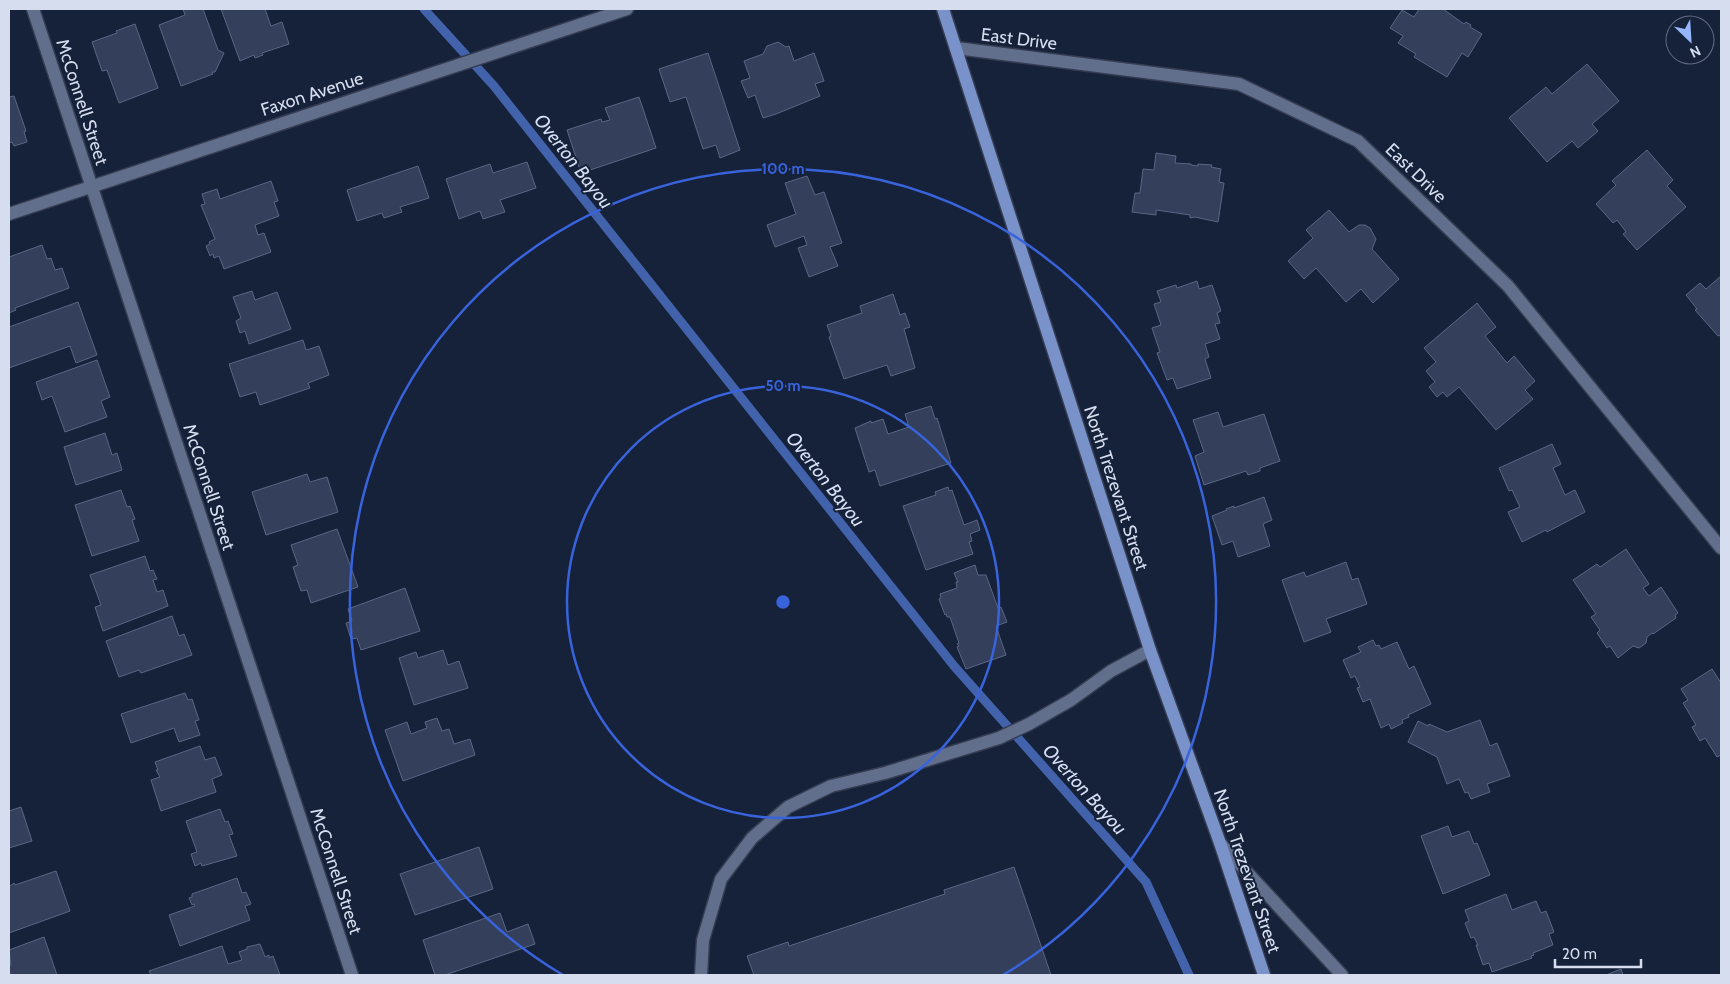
<svg xmlns="http://www.w3.org/2000/svg" width="1730" height="984" font-family="Cabin,sans-serif">
<style>
.lines{fill:none;stroke-linecap:round;stroke-linejoin:round}
.stream{stroke:#4263ab;stroke-width:9}
.building{fill:#333f5b;stroke:#596785}
.service-casing{stroke:#353d52;stroke-width:15}
.minor-casing{stroke:#353d52;stroke-width:15}
.primary-casing{stroke:#353d52;stroke-width:15}
.service{stroke:#616f8d;stroke-width:12}
.minor{stroke:#616f8d;stroke-width:12}
.primary{stroke:#7992ca;stroke-width:12}
.ring{fill:none;stroke:#3963db;stroke-width:2.5}
.labels{text-anchor:middle;stroke-width:4;stroke-linejoin:round;paint-order:stroke}
.street-label{font-size:18px;fill:#d5ddee;stroke:#16213a}
.water-label{font-size:19px;font-style:italic;fill:#d5dff3;stroke:#16213a}
.centre{fill:#3963db;stroke:#16213a;stroke-width:2.5}
.ring-label{font-size:15px;text-anchor:middle;font-weight:bold;fill:#3963db;stroke:#16213a;stroke-width:4;stroke-linejoin:round;paint-order:stroke}
</style>
<rect width="100%" height="100%" fill="#16213a"/>
<g class="lines">
<polyline class="stream" points="424,9 494,86 954,666 1146,882 1189,975"/>
</g>
<g class="building">
<polygon points="183,9 203,9 218,50 224,53 215,72 212,72 213,74 181,86 159,25 185,15"/>
<polygon points="221,9 265,9 271,26 282,22 289,44 262,53 263,55 255,58 254,55 240,61"/>
<polygon points="1419,9 1443,9 1464,24 1466,22 1471,25 1470,27 1482,34 1468,57 1462,53 1447,77 1414,57 1416,54 1398,43 1403,36 1390,28 1402,10 1414,17"/>
<polygon points="135,24 158,88 119,103 107,70 102,71 92,42 117,33 116,31"/>
<polygon points="778,42 786,47 789,46 794,61 814,53 824,81 815,84 820,96 776,114 763,118 755,95 748,98 741,81 750,78 744,61 763,54 767,46"/>
<polygon points="708,53 740,150 720,158 716,145 703,149 686,97 670,102 659,69"/>
<polygon points="1587,64 1619,101 1592,124 1598,131 1578,148 1572,141 1547,162 1509,118 1546,87 1552,94"/>
<polygon points="14,96 26,131 24,132 27,142 14,146 12,142 9,143 9,97"/>
<polygon points="639,97 656,148 581,173 567,130 601,119 602,122 610,120 605,108"/>
<polygon points="1647,150 1673,180 1667,186 1686,207 1637,250 1623,234 1626,232 1617,220 1613,223 1596,204 1616,185 1612,181"/>
<polygon points="1156,153 1176,156 1175,163 1191,164 1191,165 1198,166 1198,164 1212,165 1211,167 1221,169 1219,182 1224,183 1218,222 1195,217 1190,218 1190,215 1156,210 1156,215 1132,212 1135,193 1140,193 1143,169 1154,170"/>
<polygon points="527,162 536,188 500,200 505,212 483,219 480,211 459,219 446,179 490,164 493,173"/>
<polygon points="418,166 429,198 400,207 402,212 384,218 382,213 357,221 347,190"/>
<polygon points="807,176 815,195 824,192 842,243 830,247 838,266 809,277 798,248 807,245 804,236 775,247 767,225 796,214 785,183"/>
<polygon points="271,181 278,201 274,202 279,216 255,225 258,235 264,233 271,252 224,269 219,256 214,258 213,254 210,256 206,246 210,244 209,242 215,239 201,205 205,204 202,194 217,189 220,199"/>
<polygon points="1329,210 1349,232 1359,225 1365,225 1370,228 1376,239 1372,249 1399,279 1373,303 1361,289 1346,302 1316,268 1304,279 1288,261 1313,238 1306,230"/>
<polygon points="42,245 47,259 51,258 55,270 62,268 69,288 15,308 16,310 9,313 9,257"/>
<polygon points="1721,276 1721,335 1718,336 1695,310 1697,309 1686,295 1700,283 1706,289"/>
<polygon points="1197,281 1199,289 1212,285 1221,311 1217,313 1220,323 1215,324 1220,339 1205,344 1209,357 1205,359 1211,378 1177,389 1173,378 1167,380 1157,353 1160,352 1152,328 1161,325 1154,304 1161,302 1157,291 1176,285 1177,288"/>
<polygon points="252,291 255,300 277,292 291,329 249,344 245,331 240,333 236,321 241,318 233,297"/>
<polygon points="893,294 900,315 905,313 910,327 904,329 915,368 891,376 887,365 844,379 829,337 831,336 827,325 862,313 860,306"/>
<polygon points="78,302 97,355 76,363 70,346 9,368 9,327"/>
<polygon points="1477,303 1496,327 1485,336 1507,363 1514,356 1535,381 1525,390 1533,399 1496,430 1459,387 1447,397 1443,392 1437,397 1429,387 1435,382 1426,371 1436,362 1424,348"/>
<polygon points="303,340 306,350 319,346 329,375 308,383 310,388 260,405 256,392 240,397 229,364"/>
<polygon points="97,360 110,397 101,401 107,417 65,432 52,396 42,400 36,382"/>
<polygon points="931,406 935,419 937,418 951,463 880,486 875,470 869,472 855,428 871,421 871,423 883,419 888,434 909,427 905,414"/>
<polygon points="1218,412 1223,427 1264,414 1280,461 1260,468 1260,471 1248,475 1246,471 1204,485 1195,456 1204,452 1193,420"/>
<polygon points="105,433 112,455 117,453 122,470 76,485 64,447"/>
<polygon points="1552,444 1561,464 1553,468 1565,495 1575,490 1585,512 1547,532 1546,530 1522,542 1508,512 1520,507 1512,490 1509,491 1499,468"/>
<polygon points="307,474 310,482 327,477 338,512 266,535 252,492"/>
<polygon points="948,487 949,491 952,490 964,525 977,520 980,530 970,534 972,541 969,542 973,554 926,570 903,506 936,495 935,492"/>
<polygon points="121,490 127,507 130,506 135,519 132,520 139,541 92,556 75,505"/>
<polygon points="1264,497 1272,520 1263,524 1270,546 1238,557 1233,541 1222,545 1212,516 1227,510 1226,509 1234,506 1234,508"/>
<polygon points="337,529 358,587 311,603 307,590 301,591 293,567 298,565 291,545"/>
<polygon points="1626,549 1649,584 1643,588 1649,596 1661,587 1678,613 1675,615 1676,618 1653,634 1652,633 1647,637 1646,643 1639,648 1633,646 1618,658 1610,646 1607,648 1597,633 1600,630 1591,617 1596,614 1573,580 1597,564 1600,567"/>
<polygon points="145,556 150,571 153,570 157,579 153,580 157,592 163,590 168,606 103,631 95,607 101,605 90,575"/>
<polygon points="1346,562 1352,580 1358,578 1367,604 1326,619 1331,632 1304,642 1282,580 1304,572 1306,577"/>
<polygon points="975,565 978,575 986,575 998,608 1001,607 1007,622 996,626 1006,655 966,669 957,647 959,646 957,644 959,643 950,617 947,617 946,614 945,615 939,599 941,598 940,594 957,588 956,582 958,582 954,573"/>
<polygon points="405,588 420,631 361,650 357,638 351,639 346,623 352,621 348,609"/>
<polygon points="172,616 179,636 184,634 192,655 141,673 139,670 119,677 106,641"/>
<polygon points="1373,640 1376,646 1379,645 1381,649 1397,642 1409,669 1414,666 1431,704 1408,715 1409,717 1402,720 1403,723 1391,729 1389,724 1381,728 1370,699 1363,702 1357,688 1360,687 1355,676 1351,678 1343,660 1361,652 1358,647"/>
<polygon points="443,650 448,665 459,661 468,688 414,705 399,658 416,652 418,658"/>
<polygon points="1712,669 1721,683 1721,755 1717,757 1705,738 1700,741 1692,727 1696,725 1683,703 1688,700 1681,689"/>
<polygon points="185,693 188,700 192,699 199,720 195,721 200,735 179,742 174,728 131,743 121,714"/>
<polygon points="437,718 442,731 449,729 454,744 470,739 475,755 403,781 385,730 407,722 411,734 427,728 425,722"/>
<polygon points="1480,720 1490,746 1497,743 1510,776 1487,784 1490,792 1471,799 1468,792 1465,793 1459,779 1447,784 1437,757 1408,742 1418,721 1428,726 1429,724 1447,732"/>
<polygon points="200,746 205,760 215,757 222,775 212,779 216,792 161,811 151,780 160,777 156,770 158,770 155,762"/>
<polygon points="21,807 32,841 9,848 9,811"/>
<polygon points="220,809 225,822 228,821 233,834 229,835 237,856 202,866 201,863 195,866 191,854 197,852 186,821"/>
<polygon points="1448,826 1452,837 1469,831 1474,844 1477,843 1490,875 1443,894 1421,836"/>
<polygon points="479,847 493,889 415,915 400,874"/>
<polygon points="1014,867 1051,975 754,975 747,956 788,942 789,946 945,894 944,890"/>
<polygon points="56,871 70,911 9,933 9,887 14,883 15,885"/>
<polygon points="237,878 242,893 246,892 251,904 245,906 250,920 180,946 169,915 195,906 194,904 192,905 189,898 192,897 192,894"/>
<polygon points="1506,894 1512,910 1536,901 1541,913 1546,911 1554,932 1549,934 1553,945 1533,953 1534,955 1531,956 1532,958 1492,972 1489,963 1483,965 1476,945 1478,945 1474,937 1471,938 1465,923 1469,921 1465,910"/>
<polygon points="500,913 507,932 528,924 535,944 445,975 435,975 423,940"/>
<polygon points="44,937 57,975 10,975 9,966 11,965 9,950"/>
<polygon points="260,944 265,957 269,955 269,958 273,956 280,975 151,975 149,971 222,946 228,964 242,960 239,952 247,949 247,947"/>
<polygon points="1621,969 1623,975 1606,975"/>
</g>
<g class="lines">
<g class="service-casing">
<polyline id="service" points="701,975 703,940 721,879 752,838 788,807 831,786 885,773 999,738 1029,724 1071,700 1111,671 1150,650"/>
</g>
<g class="minor-casing">
<g id="minor">
<polyline points="33,9 352,975"/>
<polyline points="956,48 1239,84 1358,141 1508,286 1721,548"/>
<polyline points="9,214 627,9"/>
<polyline points="1220,843 1342,975"/>
</g>
</g>
<g class="primary-casing">
<polyline id="primary" points="943,9 1150,650 1220,843 1264,975"/>
</g>
<use href="#service" class="service"/>
<use href="#minor" class="minor"/>
<use href="#primary" class="primary"/>
</g>
<g class="ring">
<circle cx="783" cy="602" r="216"/>
<path d="M563 975A433 433 0 1 1 1003 975"/>
</g>
<g class="labels">
<g class="street-label">
<text transform="translate(1019 39) rotate(7)" y="6">East Drive</text>
<text transform="translate(312 94) rotate(-18)" y="6">Faxon Avenue</text>
<text transform="translate(82 102) rotate(72)" y="6">McConnell Street</text>
<text transform="translate(1416 173) rotate(44)" y="6">East Drive</text>
<text transform="translate(209 487) rotate(72)" y="6">McConnell Street</text>
<text transform="translate(1116 488) rotate(72)" y="6">North Trezevant Street</text>
<text transform="translate(336 871) rotate(72)" y="6">McConnell Street</text>
<text transform="translate(1247 871) rotate(71)" y="6">North Trezevant Street</text>
</g>
<g class="water-label">
<text transform="translate(574 161) rotate(52)" y="7">Overton Bayou</text>
<text transform="translate(826 479) rotate(52)" y="7">Overton Bayou</text>
<text transform="translate(1085 789) rotate(48)" y="7">Overton Bayou</text>
</g>
</g>
<circle cx="783" cy="602" r="8" class="centre"/>
<g class="ring-label">
<text x="783" y="174">100 m</text>
<text x="783" y="391">50 m</text>
</g>
<rect width="1730" height="984" fill="none" stroke="#d5ddee" stroke-width="20"/>
<g transform="translate(1690 40) rotate(155)"><circle r="24" fill="#16213a" stroke="#626c82"/>
<path d="M0-4L9 19L0 12L-9 19Z" fill="#95b6fd"/>
<text y="-8" font-size="14" font-weight="bold" text-anchor="middle" fill="#d5ddee">N</text>
</g>
<path d="M1555 959v8h86v-8" fill="none" stroke="#d5ddee" stroke-width="2.5"/>
<text x="1562" y="959" font-size="15" fill="#d5ddee" stroke="#16213a" stroke-width="4" paint-order="stroke">20 m</text>
</svg>
